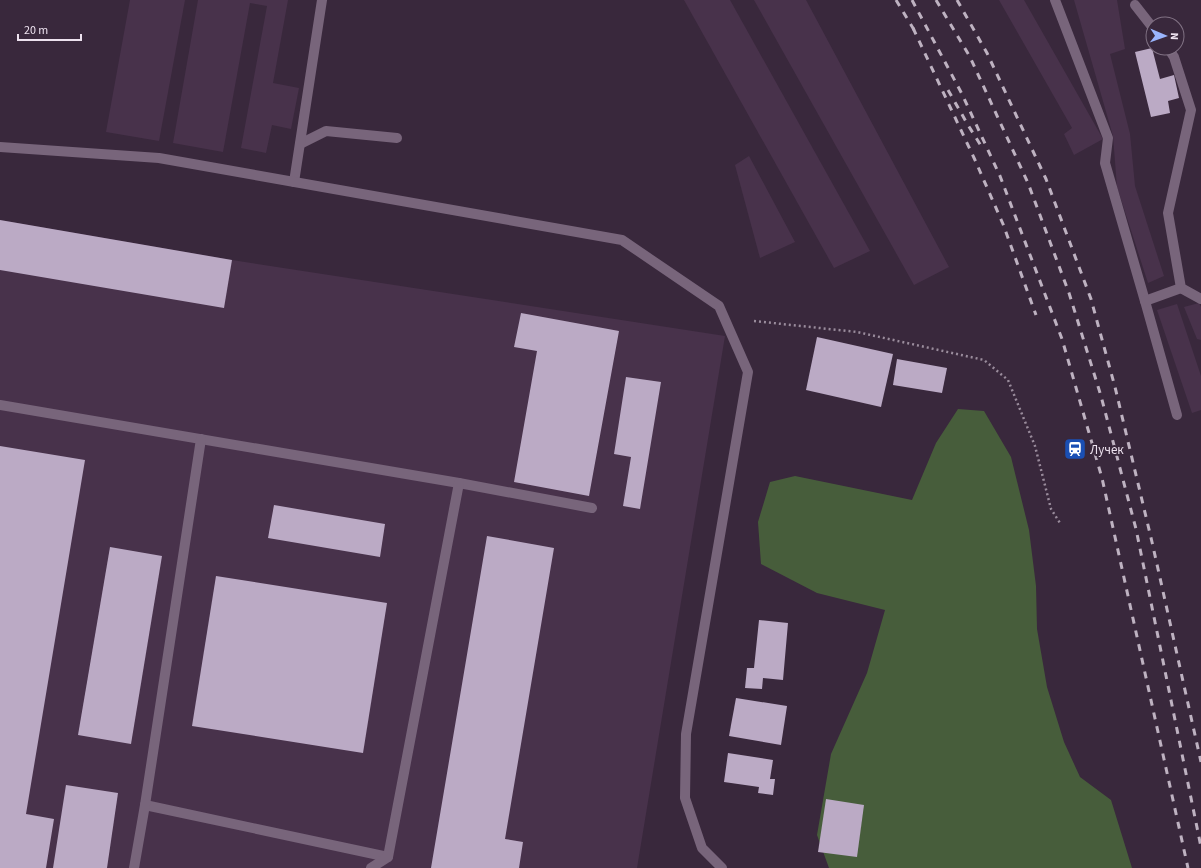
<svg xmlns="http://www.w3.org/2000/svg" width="1201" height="868" font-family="'Source Sans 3',sans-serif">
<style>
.built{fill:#48324b}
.green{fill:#475d3b}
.building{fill:#bbaac5}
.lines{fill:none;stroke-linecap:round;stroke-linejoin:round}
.path{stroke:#9a8c9c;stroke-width:2.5;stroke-dasharray:2 3;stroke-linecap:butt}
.service{stroke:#78657b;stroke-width:10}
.minor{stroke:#78657b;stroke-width:10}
.rail{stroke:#beb2c1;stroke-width:3;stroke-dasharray:7 7;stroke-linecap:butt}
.labels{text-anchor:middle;stroke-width:4;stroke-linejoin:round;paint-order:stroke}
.poi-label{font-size:13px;fill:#ede2ef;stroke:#39283c;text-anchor:start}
</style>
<rect width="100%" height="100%" fill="#39283c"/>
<g class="built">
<polygon points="130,0 185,0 159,141 106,132"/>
<polygon points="198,0 288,0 273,83 299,88 291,129 272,125 266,153 241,148 267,6 250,3 223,152 173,143"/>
<polygon points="684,0 730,0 870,251 834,268"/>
<polygon points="754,0 806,0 949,267 914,285"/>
<polygon points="999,0 1024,0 1103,139 1074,155 1064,134 1072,128"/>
<polygon points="1074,0 1117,0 1125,49 1110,54 1130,134 1135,186 1164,276 1148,283 1117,187 1113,136"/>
<polygon points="749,156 795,242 760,258 735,165"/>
<polygon points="0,220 232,260 725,336 637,868 0,868"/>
<polygon points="1199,303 1201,307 1201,340 1197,339 1184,307"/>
<polygon points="1177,304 1201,376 1201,410 1192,413 1157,310"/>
</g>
<polygon class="green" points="958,409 984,411 1011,457 1029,530 1036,586 1037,629 1047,687 1064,742 1080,777 1111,800 1132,868 829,868 817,835 831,754 867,673 885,610 817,593 761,564 758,522 770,482 795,476 912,500 936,443"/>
<g class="building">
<polygon points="1152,48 1160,79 1174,75 1179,98 1168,101 1170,113 1151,117 1135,52"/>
<polygon points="0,220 232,260 224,308 0,270"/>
<polygon points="521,313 619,331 589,496 514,482 537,351 514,347"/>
<polygon points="817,337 893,354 881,407 806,390"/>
<polygon points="897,359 947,368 942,393 893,385"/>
<polygon points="626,377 661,382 640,509 623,506 631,457 614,454"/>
<polygon points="0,446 85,460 26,814 54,819 46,868 0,868"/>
<polygon points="274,505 385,524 380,557 268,538"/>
<polygon points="487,536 554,548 505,839 523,842 519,868 431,868"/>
<polygon points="110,547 162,556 131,744 78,735"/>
<polygon points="216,576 387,603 363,753 192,726"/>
<polygon points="759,620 788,623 783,680 763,678 762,689 745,688 747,668 754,668"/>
<polygon points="736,698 787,706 781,745 729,736"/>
<polygon points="728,753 773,760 770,779 775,779 773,795 758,793 759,787 724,782"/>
<polygon points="66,785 118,793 107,868 53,868"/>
<polygon points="826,799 864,805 857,857 818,852"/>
</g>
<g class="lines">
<polyline class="path" points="754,321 857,332 984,360 1008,380 1035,446 1051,509 1060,523"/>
<g class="service">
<polyline points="1055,0 1108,138 1105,163 1145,301"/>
<polyline points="300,144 326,131 397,138"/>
<polyline points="294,182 322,0"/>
<polyline points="0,405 459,483 592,508"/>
<polyline points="1177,415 1145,301 1181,288"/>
<polyline points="145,805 388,857"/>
<polyline points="134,868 145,805 201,439"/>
<polyline points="371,868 388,857 459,483"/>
</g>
<g class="minor">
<polyline points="1135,5 1153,28"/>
<polyline points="1168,48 1174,57 1191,110 1168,213 1181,288 1201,299"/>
<polyline points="0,147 159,158 622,240 719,306 748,372 686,734 685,798 702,848 722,868"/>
</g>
<g class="rail">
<polyline points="896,0 916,33"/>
<polyline points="912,0 962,94 1000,176 1062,339 1102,478 1188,868"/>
<polyline points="936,0 970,57 1028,183 1069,293 1101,396 1136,529 1201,847"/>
<polyline points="957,0 987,53 1046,179 1091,299 1115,387 1152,542 1201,762"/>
<polyline points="913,28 975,160 1003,224 1036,315"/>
<polyline points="948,90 968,125 983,149"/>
</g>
</g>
<defs>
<g id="station-square" transform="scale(1.15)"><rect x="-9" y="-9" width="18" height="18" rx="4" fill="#1a4fb4" stroke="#39283c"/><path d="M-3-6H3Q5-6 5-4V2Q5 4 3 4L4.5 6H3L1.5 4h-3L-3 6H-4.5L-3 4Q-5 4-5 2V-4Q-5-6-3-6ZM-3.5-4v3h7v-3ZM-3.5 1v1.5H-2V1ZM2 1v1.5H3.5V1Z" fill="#fff"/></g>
</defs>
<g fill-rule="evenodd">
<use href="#station-square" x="1075" y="449"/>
</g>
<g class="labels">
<g class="poi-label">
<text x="1090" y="454">Лучек</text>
</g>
</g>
<g transform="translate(1165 36) rotate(92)"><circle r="19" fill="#39283c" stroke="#817284"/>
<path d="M0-3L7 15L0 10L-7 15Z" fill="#9ab5fd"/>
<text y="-6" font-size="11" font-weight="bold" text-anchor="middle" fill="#ede2ef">N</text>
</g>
<path d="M18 34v6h63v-6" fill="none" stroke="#ede2ef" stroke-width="2"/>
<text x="24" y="34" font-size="12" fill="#ede2ef" stroke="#39283c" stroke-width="3" paint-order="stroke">20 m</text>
</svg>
